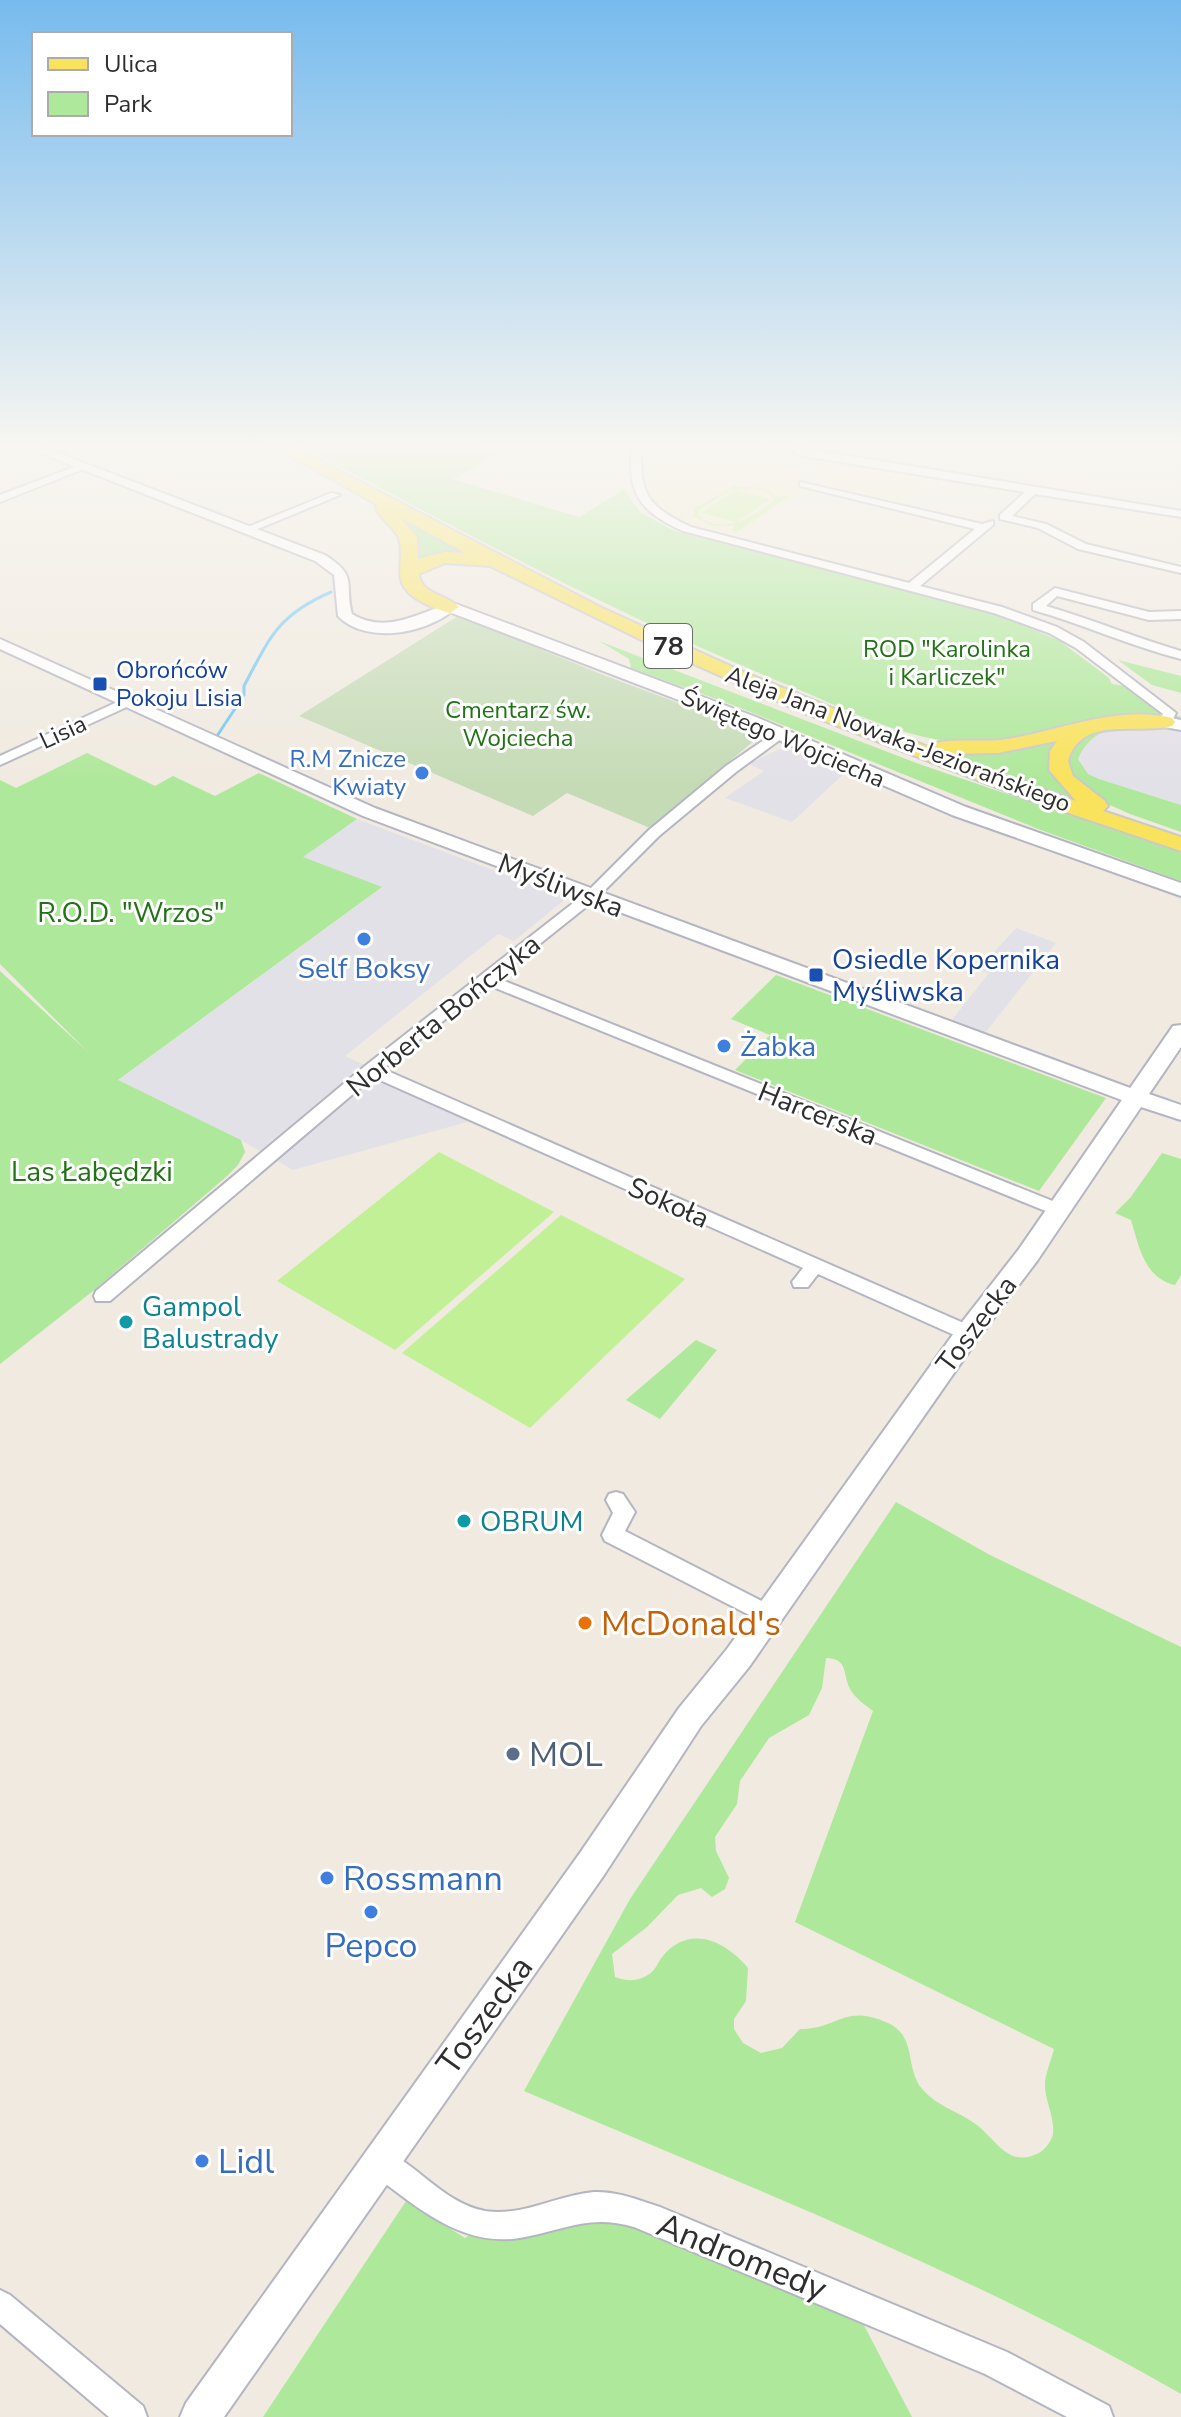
<svg xmlns="http://www.w3.org/2000/svg" width="1181" height="2417" font-family="'Nunito Sans',sans-serif">
<style>
.industrial{fill:#e3e1e8}
.education{fill:#f1e9cf}
.green{fill:#aee89a;fill-rule:evenodd}
.cemetery{fill:#c5dbb6}
.pitch{fill:#c2f096;fill-rule:evenodd}
.lines{fill:none;stroke-linecap:round;stroke-linejoin:round}
.stream{stroke:#6fc6f6;stroke-width:3}
.minor-casing{stroke:#b4b5c2;stroke-width:4}
.tertiary-casing{stroke:#b4b5c2;stroke-width:4}
.secondary-casing{stroke:#b4b5c2;stroke-width:4}
.primary-casing{stroke:#c9c9c9;stroke-width:4}
.minor{fill:#fff;fill-rule:evenodd}
.tertiary{fill:#fff;fill-rule:evenodd}
.secondary{fill:#fff;fill-rule:evenodd}
.primary{fill:#f9e25c;fill-rule:evenodd}
.transit-dot{fill:#1a4fb4;stroke:#fff;stroke-width:3}
.shop-dot{fill:#3f7fe0;stroke:#fff;stroke-width:3}
.culture-dot{fill:#0f9aa8;stroke:#fff;stroke-width:3}
.food-dot{fill:#e8710a;stroke:#fff;stroke-width:3}
.service-dot{fill:#5c6f8a;stroke:#fff;stroke-width:3}
.labels{text-anchor:middle;stroke-width:6;stroke-linejoin:round;paint-order:stroke}
.far-park-label{font-size:24px;fill:#227217;stroke:#fff}
.far-transit-label{font-size:24px;fill:#164399;stroke:#fff;text-anchor:start}
.far-street-label{font-size:24px;fill:#2e2e2e;stroke:#fff}
.far-shop-label{font-size:24px;fill:#366cbe;stroke:#fff;text-anchor:end}
.shield{fill:#fff;stroke:#6d6d6d;stroke-width:2}
.shield-label{font-size:26px;font-weight:bold;fill:#2e2e2e}
.street-label{font-size:28px;fill:#2e2e2e;stroke:#fff}
.park-label{font-size:28px;fill:#227217;stroke:#fff}
.transit-label{font-size:28px;fill:#164399;stroke:#fff;text-anchor:start}
.shop-label{font-size:28px;fill:#366cbe;stroke:#fff}
.culture-label{font-size:28px;fill:#0d838f;stroke:#fff;text-anchor:start}
.near-food-label{font-size:34px;fill:#c56008;stroke:#fff;text-anchor:start}
.near-service-label{font-size:34px;fill:#4e5e75;stroke:#fff;text-anchor:start}
.near-shop-label{font-size:34px;fill:#366cbe;stroke:#fff;text-anchor:start}
.near-street-label{font-size:34px;fill:#2e2e2e;stroke:#fff}
</style>
<rect width="100%" height="100%" fill="#f0eae0"/>
<g class="industrial">
<polygon points="1181,725 1181,805 1099,779 1088,774 1078,759 1084,745 1103,729"/>
<polygon points="779,749 787,749 846,772 792,822 725,798 764,771 749,764"/>
<polygon points="357,819 567,898 514,941 498,934 345,1056 478,1119 293,1170 241,1140 117,1081 381,888 302,857"/>
<polygon points="1016,928 1056,943 985,1033 951,1021 989,973 979,969"/>
</g>
<g class="education">
<polygon points="645,445 768,445 774,446 759,456 750,457 811,471 794,484 806,487 736,537 681,522 659,507 650,494 646,477 656,472 644,468"/>
<polygon points="817,456 933,477 900,502 883,502 827,484 810,461"/>
</g>
<g class="green">
<path d="M300 445H485L480 448 499 453 453 479 579 517 624 490 641 513 675 531 998 615 1060 641 1109 678 1112 684 1124 686 1159 711 1181 717V725C1141 727 1097 716 1078 759L1088 774 1099 779 1181 805V832L1130 814 1079 791 1061 764 1084 728C1032 742 1001 748 947 741 892 734 839 706 788 685 619 616 460 531 300 445Z"/>
<polygon points="399,518 401,518 468,555 419,561"/>
<polygon points="599,641 919,764 1181,853 1181,881 1038,829 738,707 631,668 629,659"/>
<polygon points="1118,660 1181,676 1181,693 1152,685"/>
<polygon points="1055,740 1050,767 1076,799 951,754 1001,752"/>
<polygon points="87,753 155,786 173,776 215,796 259,773 357,819 303,857 382,887 118,1080 241,1140 245,1152 238,1165 226,1177 93,1291 0,1364 0,971 88,1052 0,964 0,780 16,788"/>
<polygon points="776,975 1106,1098 1039,1191 735,1070 770,1035 731,1019"/>
<path d="M1162 1153 1181 1159V1275L1175 1285C1144 1278 1139 1246 1131 1220L1115 1213 1130 1198Z"/>
<polygon points="696,1340 717,1350 660,1419 626,1400"/>
<path d="M896 1502 990 1555 1181 1647V2394C972 2273 746 2186 524 2091L630 1899ZM826 1658C849 1659 842 1673 850 1689 855 1698 865 1705 873 1711L795 1922 1054 2049C1051 2061 1045 2074 1045 2085 1045 2101 1055 2118 1053 2134 1052 2140 1045 2150 1039 2153 1007 2169 997 2139 974 2123 957 2111 937 2106 923 2090 904 2069 918 2037 888 2023 844 2003 839 2029 800 2029L782 2048 761 2053 743 2043 734 2029V2019L746 2001 748 1968C726 1941 689 1923 662 1957 657 1964 655 1972 646 1976 635 1982 626 1981 615 1977L612 1954 647 1927 678 1895 701 1888 712 1897 725 1889 729 1878 716 1851 715 1837 737 1804 740 1781 769 1738 809 1715 822 1688Z"/>
<polygon points="406,2201 465,2238 484,2225 592,2206 858,2314 912,2417 263,2417"/>
</g>
<polygon class="cemetery" points="458,616 606,676 762,734 650,828 567,793 533,816 299,716"/>
<g class="pitch">
<path d="M734 486 763 488 779 497 791 495 737 532 731 530 735 526 711 525 693 516 695 508ZM755 488 769 493 773 500C754 517 721 537 698 515L700 509 731 490Z"/>
<polygon points="735,490 770,499 736,522 701,513"/>
<polygon points="439,1152 554,1212 395,1350 277,1281"/>
<polygon points="561,1215 685,1279 530,1428 402,1353"/>
</g>
<g class="lines">
<path class="stream" d="M217 736 244 695V686C270 637 278 615 331 592"/>
<g class="minor-casing">
<g id="minor">
<path d="M632 445H642C638 493 648 507 691 527L909 583 975 529 800 486V482L982 524 993 521V525L920 586 1002 607 1057 627 1084 642 1176 713 1170 725H1160L1158 722 1163 714 1076 648 1049 633 994 613 683 531C639 511 627 494 632 445Z"/>
<polygon points="784,445 1181,511 1181,517 1035,494 1012,516 1046,524 1086,544 1181,567 1181,573 1078,549 1038,528 1000,519 1000,515 1025,492 798,455"/>
<polygon points="82,464 91,466 0,502 0,495"/>
<polygon points="331,493 340,495 253,531 243,529"/>
<path d="M1055 588 1149 612 1181 611V619L1149 620 1057 596 1046 606C1092 619 1135 638 1181 651V659C1130 646 1083 624 1033 610V604Z"/>
<polygon points="126,698 131,699 131,705 0,765 0,756"/>
<polygon points="780,729 785,730 785,736 736,772 659,836 596,899 497,978 1065,1206 1068,1210 1065,1214 1053,1214 488,985 383,1069 975,1328 978,1333 975,1338 961,1338 818,1274 808,1287 794,1287 792,1282 803,1268 373,1077 110,1301 96,1301 94,1296 96,1291 365,1066 586,893 649,830 726,766"/>
<polygon points="616,1492 623,1494 635,1512 625,1531 777,1609 780,1615 777,1621 769,1624 761,1621 605,1541 602,1535 613,1513 606,1500 609,1494"/>
<path d="M380 2148C418 2164 443 2203 485 2211 523 2217 557 2195 594 2192 617 2191 639 2200 660 2207L1007 2352 1109 2406 1113 2417H1067L985 2374 634 2227C591 2214 566 2229 525 2237 463 2250 416 2206 370 2172L366 2162 370 2152Z"/>
<polygon points="0,2290 10,2295 143,2406 147,2417 109,2417 0,2324"/>
</g>
</g>
<g class="tertiary-casing">
<g id="tertiary">
<path d="M20 445H37L325 555C359 577 344 582 352 614 395 641 442 595 457 607 430 633 367 646 338 616L334 575 315 561Z"/>
<polygon points="0,639 375,808 1141,1092 1144,1097 1134,1103 1127,1102 363,816 0,649"/>
</g>
</g>
<g class="secondary-casing">
<g id="secondary">
<polygon points="444,604 456,604 756,717 966,807 1181,883 1181,896 952,815 744,725 444,610"/>
<polygon points="1165,717 1181,720 1181,730 1159,726 1159,718"/>
<polygon points="1181,1025 1181,1047 1149,1094 1181,1105 1181,1120 1141,1107 1037,1261 977,1340 749,1667 701,1726 604,1875 224,2417 180,2417 186,2403 580,1853 679,1708 727,1649 959,1326 1019,1249 1173,1026"/>
</g>
</g>
<g class="primary-casing">
<path id="primary" d="M271 445H290L602 608 746 673 928 747C935 737 984 742 1000 740 1055 733 1116 704 1172 718L1175 722 1172 726C1138 735 1081 714 1068 761L1073 776 1105 801 1108 806 1103 811 1181 837V851L1024 798 804 713 660 649 490 566 445 563 419 574C421 595 447 594 459 607L450 613C435 609 408 599 402 583 397 570 404 553 399 539 395 526 375 517 376 504ZM401 518 465 553 445 552 418 559 417 537ZM1057 741 1050 751 1049 770 1076 801 944 754 998 753Z"/>
</g>
<use href="#minor" class="minor"/>
<use href="#tertiary" class="tertiary"/>
<use href="#secondary" class="secondary"/>
<use href="#primary" class="primary"/>
</g>
<linearGradient id="sky" x2="0" y2="1"><stop stop-color="#7be"/><stop offset="0.57" stop-color="#f8f6f1"/><stop offset="1" stop-color="#f8f6f1" stop-opacity="0"/></linearGradient>
<rect width="1181" height="783" fill="url(#sky)"/>
<g class="transit-dot">
<rect x="92" y="676" width="16" height="16" rx="4"/>
<rect x="808" y="967" width="16" height="16" rx="4"/>
</g>
<g class="shop-dot">
<circle cx="422" cy="773" r="8"/>
<circle cx="364" cy="939" r="8"/>
<circle cx="724" cy="1046" r="8"/>
<circle cx="327" cy="1878" r="8"/>
<circle cx="371" cy="1912" r="8"/>
<circle cx="202" cy="2161" r="8"/>
</g>
<g class="culture-dot">
<circle cx="126" cy="1322" r="8"/>
<circle cx="464" cy="1521" r="8"/>
</g>
<circle class="food-dot" cx="585" cy="1623" r="8"/>
<circle class="service-dot" cx="513" cy="1754" r="8"/>
<g class="labels">
<g class="far-park-label">
<text x="947" y="657">ROD "Karolinka<tspan x="947" dy="28">i Karliczek"</tspan></text>
<text x="518" y="718">Cmentarz św.<tspan x="518" dy="28">Wojciecha</tspan></text>
</g>
<g class="far-transit-label">
<text x="116" y="678">Obrońców<tspan x="116" dy="28">Pokoju Lisia</tspan></text>
</g>
<g class="far-street-label">
<text transform="translate(63 732) rotate(-25)" y="8">Lisia</text>
<text transform="translate(783 738) rotate(23)" y="8">Świętego Wojciecha</text>
<text transform="translate(898 739) rotate(21)" y="8">Aleja Jana Nowaka-Jeziorańskiego</text>
</g>
<g class="far-shop-label">
<text x="406" y="767">R.M Znicze<tspan x="406" dy="28">Kwiaty</tspan></text>
</g>
<rect class="shield" x="644" y="624" width="48" height="44" rx="6"/>
<g class="shield-label">
<text x="668" y="655">78</text>
</g>
<g class="street-label">
<text transform="translate(561 885) rotate(21)" y="10">Myśliwska</text>
<text transform="translate(443 1015) rotate(-39)" y="10">Norberta Bończyka</text>
<text transform="translate(818 1113) rotate(22)" y="10">Harcerska</text>
<text transform="translate(669 1202) rotate(24)" y="10">Sokoła</text>
<text transform="translate(976 1324) rotate(-53)" y="10">Toszecka</text>
</g>
<g class="park-label">
<text x="131" y="922">R.O.D. "Wrzos"</text>
<text x="92" y="1181">Las Łabędzki</text>
</g>
<g class="transit-label">
<text x="832" y="969">Osiedle Kopernika<tspan x="832" dy="32">Myśliwska</tspan></text>
</g>
<g class="shop-label">
<text x="364" y="978">Self Boksy</text>
<text x="740" y="1056" text-anchor="start">Żabka</text>
</g>
<g class="culture-label">
<text x="142" y="1316">Gampol<tspan x="142" dy="32">Balustrady</tspan></text>
<text x="480" y="1531">OBRUM</text>
</g>
<g class="near-food-label">
<text x="601" y="1635">McDonald's</text>
</g>
<g class="near-service-label">
<text x="529" y="1766">MOL</text>
</g>
<g class="near-shop-label">
<text x="343" y="1890">Rossmann</text>
<text x="371" y="1957" text-anchor="middle">Pepco</text>
<text x="218" y="2173">Lidl</text>
</g>
<g class="near-street-label">
<text transform="translate(484 2015) rotate(-54)" y="12">Toszecka</text>
<text transform="translate(742 2256) rotate(22)" y="12">Andromedy</text>
</g>
</g>
<rect x="32" y="32" width="260" height="104" fill="#ffffff" stroke="#ababab" stroke-width="2"/>
<rect x="48" y="58" width="40" height="12" fill="#f9e25c" stroke="#ababab" stroke-width="2"/>
<text x="104" y="72" font-size="24" fill="#2e2e2e">Ulica</text>
<rect x="48" y="92" width="40" height="24" fill="#aee89a" stroke="#ababab" stroke-width="2"/>
<text x="104" y="112" font-size="24" fill="#2e2e2e">Park</text>
</svg>
